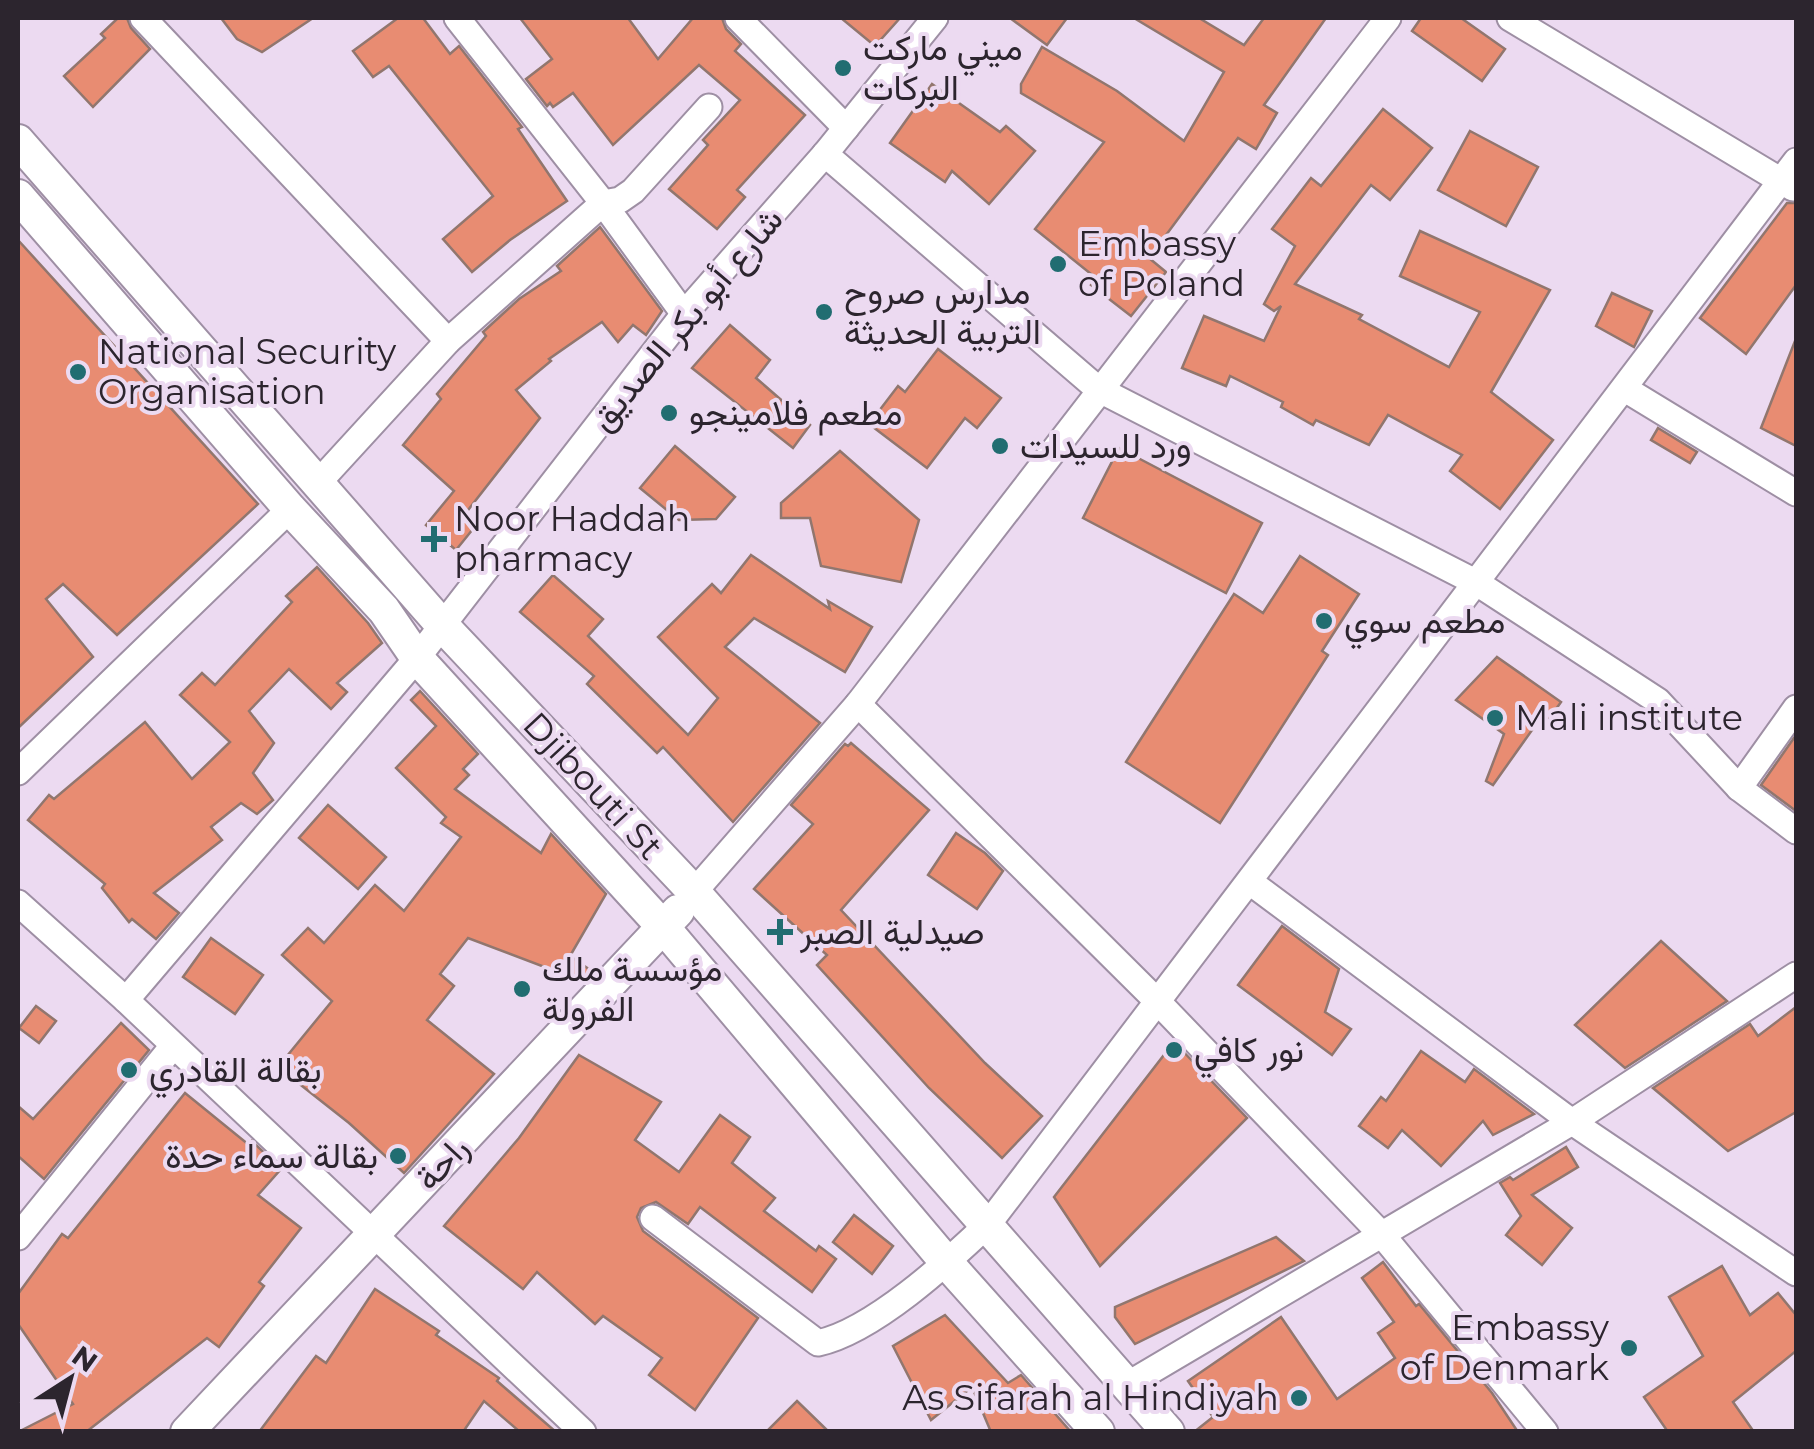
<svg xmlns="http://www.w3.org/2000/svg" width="1814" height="1449" font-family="Montserrat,Vazirmatn,sans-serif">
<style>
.building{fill:#e88c72;stroke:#91766e;stroke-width:2.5}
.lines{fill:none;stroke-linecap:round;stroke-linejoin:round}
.minor-casing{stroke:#9e8fa4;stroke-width:29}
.tertiary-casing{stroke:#9e8fa4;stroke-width:36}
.minor{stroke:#fff;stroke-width:25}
.tertiary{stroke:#fff;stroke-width:32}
.poi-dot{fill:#216d71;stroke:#ecdaf1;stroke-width:4}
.labels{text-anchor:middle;stroke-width:8;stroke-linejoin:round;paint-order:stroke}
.poi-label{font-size:35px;fill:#2c252e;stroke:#ecdaf1;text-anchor:start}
.street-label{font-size:35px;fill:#2c252e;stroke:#ecdaf1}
</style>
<rect width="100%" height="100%" fill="#ecdaf1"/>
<g class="building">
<polygon points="118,18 127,18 131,28 150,49 93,107 64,76 105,38 101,34"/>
<polygon points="221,18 313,18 262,52 237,39"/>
<polygon points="398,18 423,18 450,54 459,46 522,127 518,129 567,201 510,240 472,272 443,239 493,196 389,66 373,77 353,51"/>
<polygon points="520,18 628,18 658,59 693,18 722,18 726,29 741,44 735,51 805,115 737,190 745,197 717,229 669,189 708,145 703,140 740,100 699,65 613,145 573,93 553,107 550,103 547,106 526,79 552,59"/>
<polygon points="841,18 900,18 875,46"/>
<polygon points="1010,18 1067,18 1047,45"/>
<polygon points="1134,18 1199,18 1244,45 1264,18 1326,18 1264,105 1277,113 1256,149 1238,138 1149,258 1166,272 1131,316 1091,285 1096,278 1035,229 1104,142 1021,93 1021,84 1042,47 1117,91 1184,141 1224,72"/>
<polygon points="1421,18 1461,18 1505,49 1482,81 1412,31"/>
<polygon points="932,84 1000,132 1006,126 1035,151 989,204 952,171 945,182 890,143"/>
<polygon points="1383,109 1432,148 1390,200 1371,185 1295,284 1362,315 1359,319 1449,367 1480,312 1400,276 1420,231 1550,290 1491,392 1553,440 1500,509 1450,471 1462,455 1388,415 1369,445 1316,420 1313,425 1281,407 1283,402 1230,376 1226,386 1182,368 1204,316 1264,341 1281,306 1274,311 1264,304 1295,246 1272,229 1311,178 1321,186"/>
<polygon points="1470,131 1538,167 1506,226 1438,190"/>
<polygon points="1787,203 1796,203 1796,285 1746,354 1700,318"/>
<polygon points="600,227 662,311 646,335 633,325 618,342 602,322 549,359 551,361 516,390 540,418 465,514 477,524 456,550 426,525 454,491 403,445 441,399 437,394 486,336 483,332 519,299 561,271 557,266"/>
<polygon points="18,240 258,504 117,635 63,584 46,599 93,657 18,728"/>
<polygon points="1612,293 1652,311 1634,347 1596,326"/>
<polygon points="730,325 770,360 756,378 810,425 793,448 692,368"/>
<polygon points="1795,341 1796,342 1796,446 1761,428"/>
<polygon points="938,349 1001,398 977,428 965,418 927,468 869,424 898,386 905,392"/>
<polygon points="1658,428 1697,452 1690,463 1651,440"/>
<polygon points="675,446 735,497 716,519 679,520 640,488"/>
<polygon points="1119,448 1262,523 1226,593 1083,518"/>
<polygon points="840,451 919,520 901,582 821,566 810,518 781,518 781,503"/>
<polygon points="751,555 830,609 828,601 872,627 845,672 754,618 725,647 820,723 733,822 663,747 657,753 587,684 594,676 520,612 553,575 603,619 588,636 688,735 718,698 658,637 712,584 721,593"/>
<polygon points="1300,556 1359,594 1322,651 1328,655 1220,823 1126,762 1234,594 1263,613"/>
<polygon points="317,567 368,623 382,643 337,683 347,692 331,709 289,669 249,711 274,743 253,773 273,800 257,814 241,803 211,827 222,840 154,893 179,913 156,939 132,919 129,922 102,888 105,884 28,820 49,795 54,799 145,722 192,779 230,742 180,695 202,673 215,685 292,602 286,596"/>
<polygon points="1497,657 1561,702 1544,726 1537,723 1493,785 1486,781 1504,734 1456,700"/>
<polygon points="420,691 478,754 463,769 469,775 455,789 541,853 551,834 606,894 570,956 593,972 584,982 468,938 440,974 454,986 427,1020 494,1074 404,1173 349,1123 278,1067 332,1001 282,955 308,928 324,943 375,885 404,911 461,837 441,823 446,817 396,768 436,726 411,700"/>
<polygon points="1796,735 1796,811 1761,785"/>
<polygon points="851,743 929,810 841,910 985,1063 1042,1116 1002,1158 929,1088 817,965 827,955 754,889 813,824 791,805 845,744 848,746"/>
<polygon points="328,805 386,857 358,889 299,838"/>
<polygon points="956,833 985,853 1003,871 977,909 928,875"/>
<polygon points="1282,926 1339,969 1325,1012 1351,1029 1332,1055 1238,985"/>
<polygon points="211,938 263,975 235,1014 183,977"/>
<polygon points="1661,941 1727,1001 1625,1068 1575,1025"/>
<polygon points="36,1006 56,1021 39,1043 19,1028"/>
<polygon points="1796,1007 1796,1112 1728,1151 1653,1088 1750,1024 1758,1036"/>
<polygon points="121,1023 149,1050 44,1179 18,1156 18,1106 33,1119"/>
<polygon points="1174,1042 1247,1118 1100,1266 1054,1197"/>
<polygon points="1421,1051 1465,1082 1474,1069 1534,1114 1493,1135 1483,1121 1441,1166 1402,1130 1388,1148 1359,1126 1381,1097 1386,1101"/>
<polygon points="579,1055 661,1102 635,1140 679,1172 720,1115 750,1137 732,1163 775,1198 764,1211 816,1251 819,1246 836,1259 812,1292 700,1207 688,1224 656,1202 641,1208 637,1217 643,1231 758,1318 695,1410 649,1375 662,1358 603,1316 595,1324 537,1272 523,1289 444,1226 519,1138"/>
<polygon points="185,1093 249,1145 252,1141 281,1169 258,1195 301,1228 259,1282 264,1286 219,1347 207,1338 86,1432 18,1432 73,1404 18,1324 18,1294 62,1234 68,1238"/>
<polygon points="1566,1147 1578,1167 1532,1195 1572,1228 1542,1265 1506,1235 1521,1216 1500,1183 1510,1177 1513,1180"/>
<polygon points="854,1215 893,1246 872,1274 833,1242"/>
<polygon points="1276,1237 1304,1261 1135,1344 1115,1317 1115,1307"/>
<polygon points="1383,1262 1416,1306 1419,1304 1492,1393 1518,1432 1194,1432 1213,1417 1188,1381 1281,1317 1337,1399 1395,1358 1378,1333 1394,1322 1362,1278"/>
<polygon points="1722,1266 1750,1315 1778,1293 1796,1315 1796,1351 1733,1402 1754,1432 1668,1432 1644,1397 1703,1356 1669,1297"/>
<polygon points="375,1289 439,1331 436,1335 499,1378 497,1381 556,1432 520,1432 484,1401 463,1432 259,1432 316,1356 326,1363"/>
<polygon points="945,1315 1008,1383 1021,1375 1071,1432 991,1432 972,1387 931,1420 893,1346"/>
<polygon points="797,1401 829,1432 766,1432"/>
</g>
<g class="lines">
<g class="minor-casing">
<g id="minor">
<polyline points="143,18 448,341"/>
<polyline points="457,18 603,203 684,314"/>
<polyline points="738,18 846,128"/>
<polyline points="1510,18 1793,188"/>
<polyline points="825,154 1098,389 1477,583 1658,701 1739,788 1796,831"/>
<polyline points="1625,389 1796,493"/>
<polyline points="317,484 448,341 603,203 620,200 633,191 709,107"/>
<polyline points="858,704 1158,1002 1383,1236 1545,1432"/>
<polyline points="18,772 290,509"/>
<polyline points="1739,788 1796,708"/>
<polyline points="1250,882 1572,1122 1796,1273"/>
<polyline points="694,892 858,704 1388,18"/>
<polyline points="18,903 126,1000 583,1432"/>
<polyline points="126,1000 417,658 684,314 825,154 935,18"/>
<path d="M653 1218 818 1343C873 1331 947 1263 989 1223L1796 161"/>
<polyline points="18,1237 173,1046"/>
<polyline points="1127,1385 1572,1122 1796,975"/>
</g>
</g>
<g class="tertiary-casing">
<g id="tertiary">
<polyline points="18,141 441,624 694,892 1168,1432"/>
<polyline points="18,196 290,509 384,610 417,658 664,928 947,1263 1098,1432"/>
<polyline points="187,1432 678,911"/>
</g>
</g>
<use href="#minor" class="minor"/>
<use href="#tertiary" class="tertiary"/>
</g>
<g class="poi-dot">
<circle cx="843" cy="68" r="10"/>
<circle cx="1058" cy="264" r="10"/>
<circle cx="824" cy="312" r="10"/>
<circle cx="78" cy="372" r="10"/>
<circle cx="669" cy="413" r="10"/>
<circle cx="1000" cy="446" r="10"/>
<path d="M429 524h10v10h10v10h-10v10h-10v-10h-10v-10h10z"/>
<circle cx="1324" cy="621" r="10"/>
<circle cx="1495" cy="718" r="10"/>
<path d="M775 917h10v10h10v10h-10v10h-10v-10h-10v-10h10z"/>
<circle cx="522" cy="989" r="10"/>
<circle cx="1174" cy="1050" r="10"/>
<circle cx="129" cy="1070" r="10"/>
<circle cx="398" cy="1156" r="10"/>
<circle cx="1629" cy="1348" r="10"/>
<circle cx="1299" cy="1398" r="10"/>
</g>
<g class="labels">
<g class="poi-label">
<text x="863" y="60">ميني ماركت<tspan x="863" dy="40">البركات</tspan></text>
<text x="1078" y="256">Embassy<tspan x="1078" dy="40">of Poland</tspan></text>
<text x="844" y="304">مدارس صروح<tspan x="844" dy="40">التربية الحديثة</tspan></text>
<text x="98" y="364">National Security<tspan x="98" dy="40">Organisation</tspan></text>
<text x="689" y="425">مطعم فلامينجو</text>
<text x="1020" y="458">ورد للسيدات</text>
<text x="454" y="531">Noor Haddah<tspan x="454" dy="40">pharmacy</tspan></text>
<text x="1344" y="633">مطعم سوي</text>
<text x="1515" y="730">Mali institute</text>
<text x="800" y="944">صيدلية الصبر</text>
<text x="542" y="981">مؤسسة ملك<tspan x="542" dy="40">الفرولة</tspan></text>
<text x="1194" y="1062">نور كافي</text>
<text x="149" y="1082">بقالة القادري</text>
<text x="378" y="1168" text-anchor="end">بقالة سماء حدة</text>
<text x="1609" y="1340" text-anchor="end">Embassy<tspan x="1609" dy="40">of Denmark</tspan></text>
<text x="1279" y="1410" text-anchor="end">As Sifarah al Hindiyah</text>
</g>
<g class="street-label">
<text transform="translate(686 319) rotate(-50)" y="12">شارع أبو بكر الصديق</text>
<text transform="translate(593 786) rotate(47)" y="12">Djibouti St</text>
<text transform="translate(442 1163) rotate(-47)" y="12">راحة</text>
</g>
</g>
<rect width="1814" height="1449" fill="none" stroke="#2c252e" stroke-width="40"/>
<g transform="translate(70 1379) rotate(36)" stroke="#ecdaf1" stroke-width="8" paint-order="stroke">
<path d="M0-8L18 38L0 25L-18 38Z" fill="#2c252e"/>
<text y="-15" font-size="28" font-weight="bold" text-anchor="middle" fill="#2c252e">N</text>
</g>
</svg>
